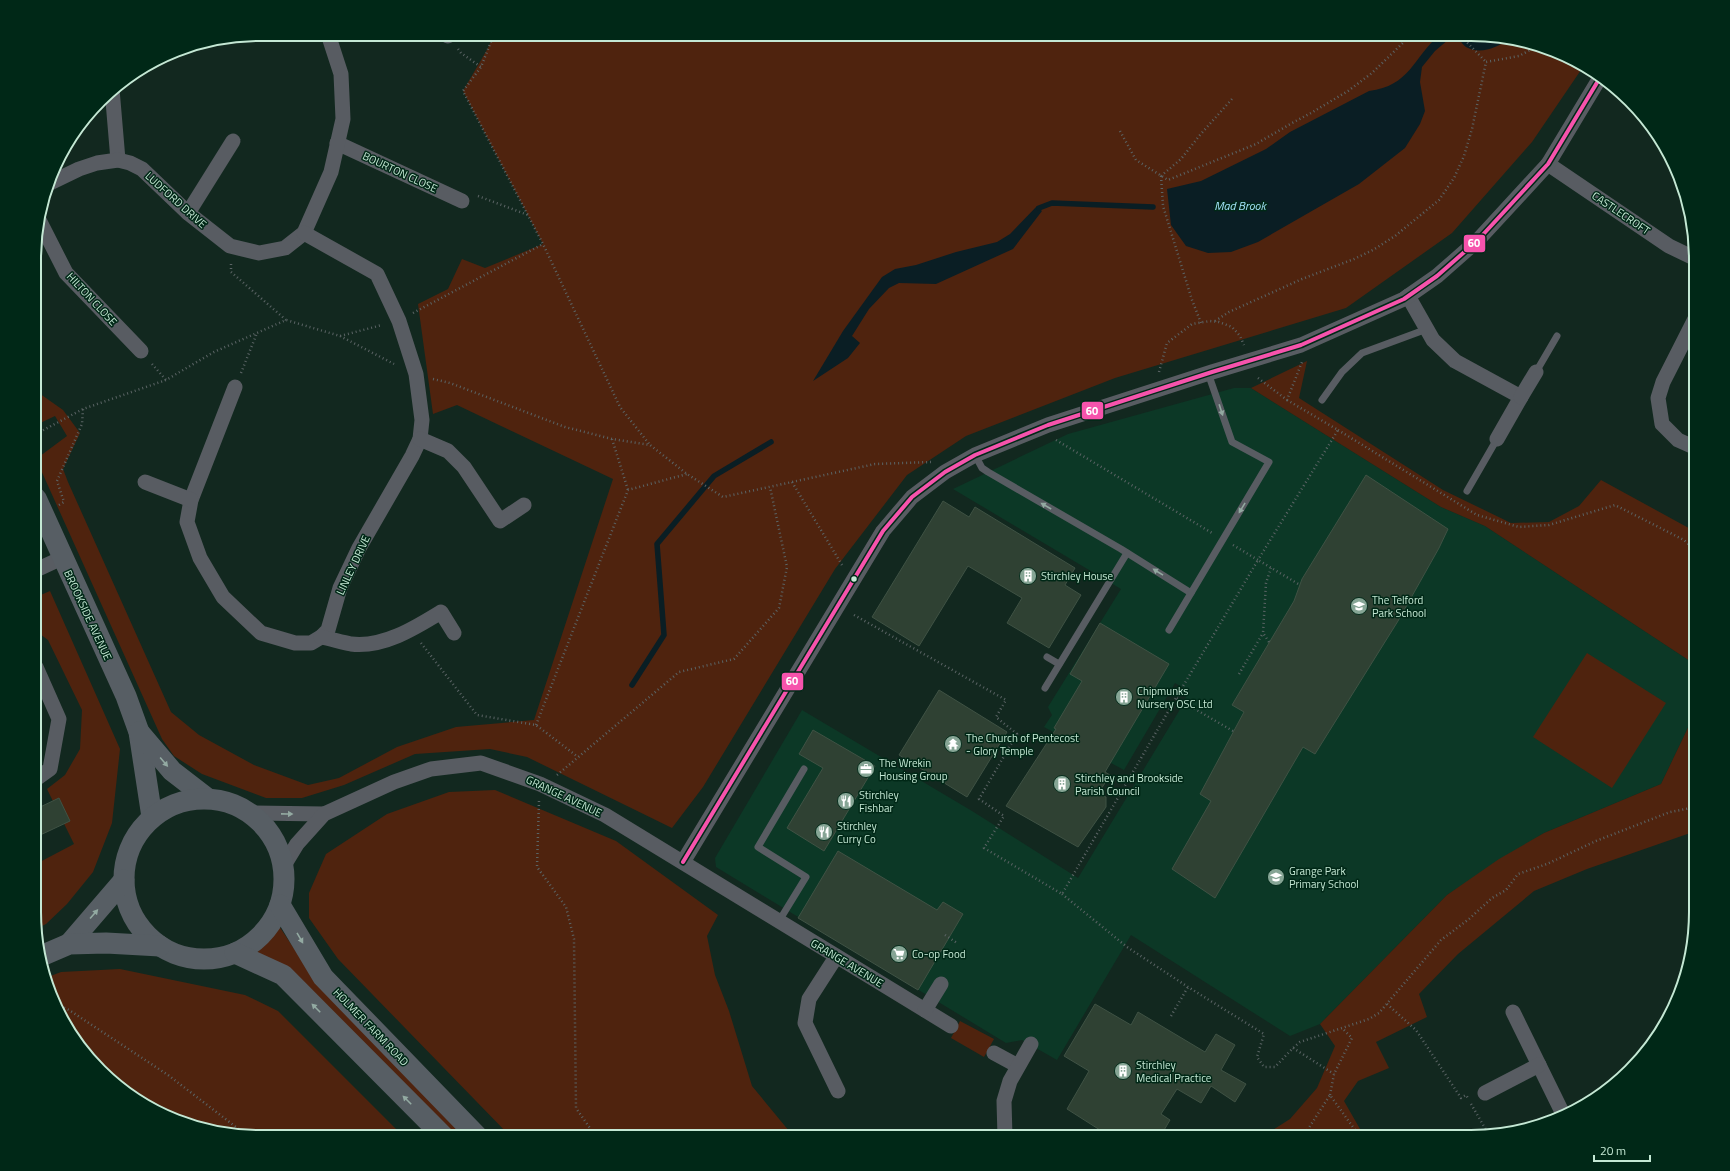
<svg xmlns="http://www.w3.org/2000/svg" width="1730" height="1171" font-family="'Titillium Web',sans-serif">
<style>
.built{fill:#0c3826}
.green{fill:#4f230e}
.water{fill:#0a1e24}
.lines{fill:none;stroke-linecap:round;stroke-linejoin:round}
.stream{stroke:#0a1e24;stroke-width:5.5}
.building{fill:#2f4133;stroke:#3f5244}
.path{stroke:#5b6465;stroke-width:2.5;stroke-dasharray:1 3;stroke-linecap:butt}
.lane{stroke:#585c62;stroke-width:7}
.street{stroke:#585c62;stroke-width:15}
.secondary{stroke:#575e64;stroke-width:21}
.bus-1-casing{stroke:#002817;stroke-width:7}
.bus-1{stroke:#f653ac;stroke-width:4}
.oneway{fill:#93a9a1}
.oneway2{fill:#93aaa2}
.bus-dot{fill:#c4e8d4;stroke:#002817;stroke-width:1.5}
.labels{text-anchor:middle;stroke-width:3;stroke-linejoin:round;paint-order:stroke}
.street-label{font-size:11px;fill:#c4e8d4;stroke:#002817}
.poi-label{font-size:11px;fill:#c4e8d4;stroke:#002817;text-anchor:start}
.water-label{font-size:12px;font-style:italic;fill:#a4e3f9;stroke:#002817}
.rim{fill:none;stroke:#c4e8d4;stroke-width:2}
.line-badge{stroke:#002817;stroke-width:1.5}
.badge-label{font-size:11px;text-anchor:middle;font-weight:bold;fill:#fff}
</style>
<rect width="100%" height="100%" fill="#12281f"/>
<polygon class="built" points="1234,388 1251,388 1441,507 1485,526 1696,665 1696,711 1661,784 1544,833 1447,895 1320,1024 1290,1036 1131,935 1057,1060 1022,1040 1006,1043 716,867 715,858 802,710 972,811 1078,878 1179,711 1189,691 1175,683 1124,770 1044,727 1052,715 1048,707 1121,589 953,489 1068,434"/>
<g class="green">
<polygon points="494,34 1486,34 1544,46 1583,67 1532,142 1452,233 1346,308 1115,378 966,436 907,475 835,569 703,787 672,828 527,757 490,749 415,754 344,785 302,798 266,798 202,774 174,756 162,739 36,459 67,436 55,416 36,425 36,391 63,410 80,433 63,469 68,482 171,712 199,735 254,765 308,785 339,778 397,747 456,727 534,720 613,479 457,405 433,414 418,304 448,289 462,259 485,268 543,244 463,91 488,48"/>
<polygon points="1307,361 1299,398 1443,490 1511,523 1549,522 1579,506 1601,480 1696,532 1696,665 1485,526 1441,507 1251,388"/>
<polygon points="50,591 120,749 112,823 93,872 67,904 46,924 36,929 36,864 74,844 47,789 65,775 80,749 82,710 48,640 36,631 36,597"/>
<polygon points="1587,653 1666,703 1612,788 1533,737"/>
<polygon points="1696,711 1696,831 1587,869 1534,891 1458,954 1419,994 1427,1017 1376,1042 1389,1068 1358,1081 1344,1101 1360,1129 1343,1137 1262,1137 1290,1119 1317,1088 1335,1046 1320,1024 1447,895 1499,859 1544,833 1661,784"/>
<polygon points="495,790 616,841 718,915 707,936 715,975 729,1011 752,1086 794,1137 511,1137 338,959 309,918 309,893 326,854 387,814 449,792"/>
<polygon points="279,926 309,971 470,1137 454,1137 256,954"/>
<polygon points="120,969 245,995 278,1011 404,1137 244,1137 186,1125 122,1091 64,1025 48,977 61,972"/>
<polygon points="960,1021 994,1039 984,1057 951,1038"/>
</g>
<g class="water">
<path d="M1440 34H1455L1435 51 1422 67 1420 82 1425 111 1420 124 1405 148 1359 184 1258 242 1231 252 1208 253 1186 246 1171 225 1167 189 1201 181 1266 149 1290 132 1369 91C1410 86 1413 58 1440 34Z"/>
<path d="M1455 34H1486L1508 39C1497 48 1480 55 1466 47 1462 44 1458 38 1455 34Z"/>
<polygon points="1037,206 1042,211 1013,249 936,284 899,283 889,288 869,309 852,336 860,343 848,358 813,381 843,331 882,277 895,269 916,265 956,252 997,242 1010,234"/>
</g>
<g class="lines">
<g class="stream">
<polyline points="1039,208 1052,203 1153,207"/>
<polyline points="632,685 664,635 657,544 714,476 771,442"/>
</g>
</g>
<g class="building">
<polygon points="1366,475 1448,529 1439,548 1398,621 1315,754 1303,747 1215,898 1172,869 1211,801 1200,794 1244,712 1232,705 1294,601 1302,579"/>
<polygon points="943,501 969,517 975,507 1075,568 1065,585 1081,595 1049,648 1007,623 1022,598 968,566 919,646 872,617"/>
<polygon points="1100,623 1169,664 1105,772 1110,775 1098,794 1106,797 1106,807 1078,847 1006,806 1056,729 1054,728 1082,681 1070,674"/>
<polygon points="939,690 1007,732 967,797 899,755"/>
<polygon points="813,730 875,766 824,851 787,828 823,768 799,754"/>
<polygon points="59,798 70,821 36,837 36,809"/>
<polygon points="838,851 937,910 943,902 963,914 918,990 798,918"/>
<polygon points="1095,1004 1131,1025 1138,1012 1205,1052 1216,1034 1235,1045 1221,1070 1246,1084 1235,1102 1211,1086 1201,1103 1177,1089 1161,1114 1170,1120 1160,1137 1111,1137 1067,1109 1089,1071 1064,1056"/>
</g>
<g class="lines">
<g class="path">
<polyline points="494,34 481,67 463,91 543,244 620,407 650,445"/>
<polyline points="1459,34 1486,62"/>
<polyline points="458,49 461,53 481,67"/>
<polyline points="1120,131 1136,160 1168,180 1256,144 1292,123 1311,113 1348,91 1372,73 1412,34"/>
<polyline points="1161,176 1163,206 1192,300 1201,323"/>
<polyline points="1161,176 1181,159 1200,135 1232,99"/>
<polyline points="478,196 528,215"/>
<polyline points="231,264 231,272 286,320"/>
<polyline points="413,313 543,244"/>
<polyline points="1215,321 1229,312 1302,279 1354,259 1373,250 1395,236 1439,200 1454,178 1464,156 1472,129 1486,62 1519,56 1539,45"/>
<polyline points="340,336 394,364"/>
<polyline points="152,364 166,380"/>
<polyline points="1159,372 1167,343 1192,324 1210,321 1219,322 1232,327 1240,336 1244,345"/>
<polyline points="241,373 257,333"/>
<polyline points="1258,378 1287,400 1302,362"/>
<polyline points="433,379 450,383 565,427 612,439 650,445 687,474 723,497 875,464 931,462"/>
<polyline points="1338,430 1477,515 1519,527 1549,525 1615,505 1684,540 1696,551"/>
<polyline points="36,434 83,409 166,380 214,352 286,320 340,336 382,325"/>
<polyline points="612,439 628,490"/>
<polyline points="1056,440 1212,533"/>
<polyline points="792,482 842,565"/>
<polyline points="59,505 64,502 57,481 82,424 83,409"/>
<polyline points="1233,545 1258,560 1338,430 1287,400"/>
<polyline points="854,615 1006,700 996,717 1017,734 979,799 1004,816 984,848 1062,894 1176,698"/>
<polyline points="1269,642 1263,633 1266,583 1271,568"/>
<polyline points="421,643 477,715 536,725 578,757"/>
<polyline points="1239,674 1263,633"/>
<polyline points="536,725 628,490 687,474"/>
<polyline points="1233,731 1176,698 1258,560 1300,585"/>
<polyline points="557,775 679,672 734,659 779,608 787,567 770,487"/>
<polyline points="539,801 537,867 566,907 574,939 576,1108 596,1137"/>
<polyline points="1062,894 1127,947 1188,987 1264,1034 1257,1057 1264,1067 1275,1067 1293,1048 1300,1042 1369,1019 1379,1013 1441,940 1469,919 1492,898 1506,890 1518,874 1547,864 1596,841 1670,812 1696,807"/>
<polyline points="945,935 957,943"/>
<polyline points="57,1004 69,1010 168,1075 249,1137"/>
<polyline points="1387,1004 1416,1030 1461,1098 1466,1095 1468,1098"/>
<polyline points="1171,1016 1188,987"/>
<polyline points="1293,1048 1334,1074"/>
<polyline points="1330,1095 1334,1074 1352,1038 1342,1028"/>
<polyline points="1471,1104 1489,1135"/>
<polyline points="1303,1137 1330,1095 1360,1137"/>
</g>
<g class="lane">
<polyline points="1536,372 1557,336"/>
<polyline points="1322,400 1342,372 1362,353 1427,329"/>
<polyline points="975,455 982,468 988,472 1121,549 1191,593"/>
<polyline points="1467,491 1497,439"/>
<polyline points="1169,630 1269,462 1232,442 1208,373"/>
<polyline points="1047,657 1059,664"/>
<polyline points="1045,688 1127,553"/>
<polyline points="779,921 806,877 758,847 804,769"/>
</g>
<g class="street">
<polyline points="444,34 448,36"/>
<polyline points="112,89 118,160"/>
<polyline points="337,143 462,201"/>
<polyline points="1548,164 1669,246 1696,259"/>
<polyline points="50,183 79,169 97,163 118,160 130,163 142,169 188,213 230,246 259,253 285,248 304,233 331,172 343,119 341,74 328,34"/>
<polyline points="188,213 233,141"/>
<polyline points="39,220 66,273 141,351"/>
<polyline points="1408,296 1433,340 1455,361 1521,397 1497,439"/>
<polyline points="1696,317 1663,382 1658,398 1662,424 1678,440 1696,448"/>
<polyline points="235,387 191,500 187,522 200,558 223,597 261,633 295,643 311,643 321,637 328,630 340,588 359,548 412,456 420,439 422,420 416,374 399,321 377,274 304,233"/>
<polyline points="1521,397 1536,372"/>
<polyline points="420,439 448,451 464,467 500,521 524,505"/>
<polyline points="145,482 191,500"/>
<polyline points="36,570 62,558"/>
<path d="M321 637C331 639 341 642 351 644 383 648 415 628 441 612L454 633"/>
<polyline points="36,667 59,719 50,769 36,779"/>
<polyline points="250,813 324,814"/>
<polyline points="683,862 883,531 912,497 945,472 975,455 1048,425 1212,372 1301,345 1404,299 1437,276 1478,240 1548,164 1601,76"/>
<polyline points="283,867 297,844 324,814 394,782 431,769 481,763 540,784 605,815 951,1026"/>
<polyline points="836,957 809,999 805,1023 838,1091"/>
<polyline points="925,1010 941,984"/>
<polyline points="1513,1012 1564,1116"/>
<polyline points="994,1053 1018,1066"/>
<polyline points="1485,1093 1539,1065"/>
<polyline points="1005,1137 1004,1101 1010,1081 1031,1044"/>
</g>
<g class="secondary">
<polyline points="36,498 126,696 139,732 152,817"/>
<polyline points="139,732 172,771 207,798"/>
<circle cx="204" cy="879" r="80"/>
<polyline points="280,905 323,977 478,1137"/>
<polyline points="69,944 124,880"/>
<polyline points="235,953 283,975 444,1137"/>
<polyline points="41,956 69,944 106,943 160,946"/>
</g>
<g class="bus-1-casing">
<polyline id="bus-1" points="683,862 883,531 912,497 945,472 975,455 1048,425 1212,372 1301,345 1404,299 1437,276 1478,240 1548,164 1601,76"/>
</g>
<use href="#bus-1" class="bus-1"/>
</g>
<defs><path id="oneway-solid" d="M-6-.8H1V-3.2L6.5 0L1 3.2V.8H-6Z"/></defs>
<g class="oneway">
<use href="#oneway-solid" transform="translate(1221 410) rotate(72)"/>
<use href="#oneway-solid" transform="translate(1046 506) rotate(-150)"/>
<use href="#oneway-solid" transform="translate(1242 508) rotate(121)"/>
<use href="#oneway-solid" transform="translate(1158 572) rotate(-148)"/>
<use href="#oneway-solid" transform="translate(287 814) rotate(1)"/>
</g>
<g class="oneway2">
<use href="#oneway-solid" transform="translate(164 762) rotate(50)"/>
<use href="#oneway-solid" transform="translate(94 914) rotate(-49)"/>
<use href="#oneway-solid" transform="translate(300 938) rotate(60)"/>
<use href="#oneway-solid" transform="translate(316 1008) rotate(-135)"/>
<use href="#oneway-solid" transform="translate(407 1100) rotate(-135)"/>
</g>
<defs>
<g id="building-disc" transform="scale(0.9)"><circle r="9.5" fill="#86a595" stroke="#002817"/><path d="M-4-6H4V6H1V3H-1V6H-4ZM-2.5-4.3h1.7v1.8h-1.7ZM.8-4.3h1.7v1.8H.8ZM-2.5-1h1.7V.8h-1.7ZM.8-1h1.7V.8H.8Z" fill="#fff"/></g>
<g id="school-disc" transform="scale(0.9)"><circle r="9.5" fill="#86a595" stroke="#002817"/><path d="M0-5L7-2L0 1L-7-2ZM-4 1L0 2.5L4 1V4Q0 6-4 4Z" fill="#fff"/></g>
<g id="temple-disc" transform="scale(0.9)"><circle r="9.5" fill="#86a595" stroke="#002817"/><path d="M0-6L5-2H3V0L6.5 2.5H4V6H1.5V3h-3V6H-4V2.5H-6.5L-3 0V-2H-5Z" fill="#fff"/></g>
<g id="office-disc" transform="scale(0.9)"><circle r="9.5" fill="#86a595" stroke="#002817"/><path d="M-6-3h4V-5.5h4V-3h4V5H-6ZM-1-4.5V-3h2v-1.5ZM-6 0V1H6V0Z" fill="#fff"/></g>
<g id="restaurant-disc" transform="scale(0.9)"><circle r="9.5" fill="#86a595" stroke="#002817"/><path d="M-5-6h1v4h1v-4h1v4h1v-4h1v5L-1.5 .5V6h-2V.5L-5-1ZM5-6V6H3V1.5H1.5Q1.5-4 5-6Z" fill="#fff"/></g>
<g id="supermarket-disc" transform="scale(0.9)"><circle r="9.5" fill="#86a595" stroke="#002817"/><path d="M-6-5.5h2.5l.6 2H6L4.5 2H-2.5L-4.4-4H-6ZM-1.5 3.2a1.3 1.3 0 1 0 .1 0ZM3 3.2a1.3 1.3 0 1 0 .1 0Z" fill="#fff"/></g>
</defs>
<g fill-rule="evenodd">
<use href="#building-disc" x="1028" y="576"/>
<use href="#school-disc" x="1359" y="606"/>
<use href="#building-disc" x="1124" y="697"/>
<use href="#temple-disc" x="953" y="744"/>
<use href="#office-disc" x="866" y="769"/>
<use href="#building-disc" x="1062" y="784"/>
<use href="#restaurant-disc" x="846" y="801"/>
<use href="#restaurant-disc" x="824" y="832"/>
<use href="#school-disc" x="1276" y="877"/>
<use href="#supermarket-disc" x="899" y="954"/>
<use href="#building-disc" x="1123" y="1071"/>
</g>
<circle class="bus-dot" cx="854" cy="579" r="3.5"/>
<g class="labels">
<g class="street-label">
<text transform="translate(400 172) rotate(25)" y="4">BOURTON CLOSE</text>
<text transform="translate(176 200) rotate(42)" y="4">LUDFORD DRIVE</text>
<text transform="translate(1621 213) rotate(34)" y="4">CASTLECROFT</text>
<text transform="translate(92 299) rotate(47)" y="4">HILTON CLOSE</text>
<text transform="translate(353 565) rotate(-65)" y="4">LINLEY DRIVE</text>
<text transform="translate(88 615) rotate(65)" y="4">BROOKSIDE AVENUE</text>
<text transform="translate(564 796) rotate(25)" y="4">GRANGE AVENUE</text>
<text transform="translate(847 963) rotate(31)" y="4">GRANGE AVENUE</text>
<text transform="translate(371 1027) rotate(46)" y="4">HOLMER FARM ROAD</text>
</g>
<g class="poi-label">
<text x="1041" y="580">Stirchley House</text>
<text x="1372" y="604">The Telford<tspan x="1372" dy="13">Park School</tspan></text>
<text x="1137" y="695">Chipmunks<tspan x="1137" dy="13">Nursery OSC Ltd</tspan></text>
<text x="966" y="742">The Church of Pentecost<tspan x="966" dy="13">- Glory Temple</tspan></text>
<text x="879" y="767">The Wrekin<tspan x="879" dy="13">Housing Group</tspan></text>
<text x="1075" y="782">Stirchley and Brookside<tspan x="1075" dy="13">Parish Council</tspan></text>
<text x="859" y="799">Stirchley<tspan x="859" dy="13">Fishbar</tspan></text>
<text x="837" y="830">Stirchley<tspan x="837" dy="13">Curry Co</tspan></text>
<text x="1289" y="875">Grange Park<tspan x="1289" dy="13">Primary School</tspan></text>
<text x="912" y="958">Co-op Food</text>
<text x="1136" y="1069">Stirchley<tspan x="1136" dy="13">Medical Practice</tspan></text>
</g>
<g class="water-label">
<text x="1240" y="210">Mad Brook</text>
</g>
</g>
<path d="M0 0H1730V1171H0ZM259 41H1471A218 218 0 0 1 1689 259V912A218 218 0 0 1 1471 1130H259A218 218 0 0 1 41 912V259A218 218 0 0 1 259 41Z" fill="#002817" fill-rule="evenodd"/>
<path class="rim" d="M259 41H1471A218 218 0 0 1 1689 259V912A218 218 0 0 1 1471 1130H259A218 218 0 0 1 41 912V259A218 218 0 0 1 259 41Z"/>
<g class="line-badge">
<rect x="1463" y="234" width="23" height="19" rx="4" fill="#f653ac"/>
<rect x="1081" y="401" width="23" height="19" rx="4" fill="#f653ac"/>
<rect x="781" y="672" width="23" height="19" rx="4" fill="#f653ac"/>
</g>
<g class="badge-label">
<text x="1474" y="247">60</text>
<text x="1092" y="415">60</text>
<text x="792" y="685">60</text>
</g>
<path d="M1594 1155v6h56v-6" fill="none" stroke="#c4e8d4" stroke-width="2"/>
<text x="1600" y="1155" font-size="12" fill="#c4e8d4" stroke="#002817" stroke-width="3" paint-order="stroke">20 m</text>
</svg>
